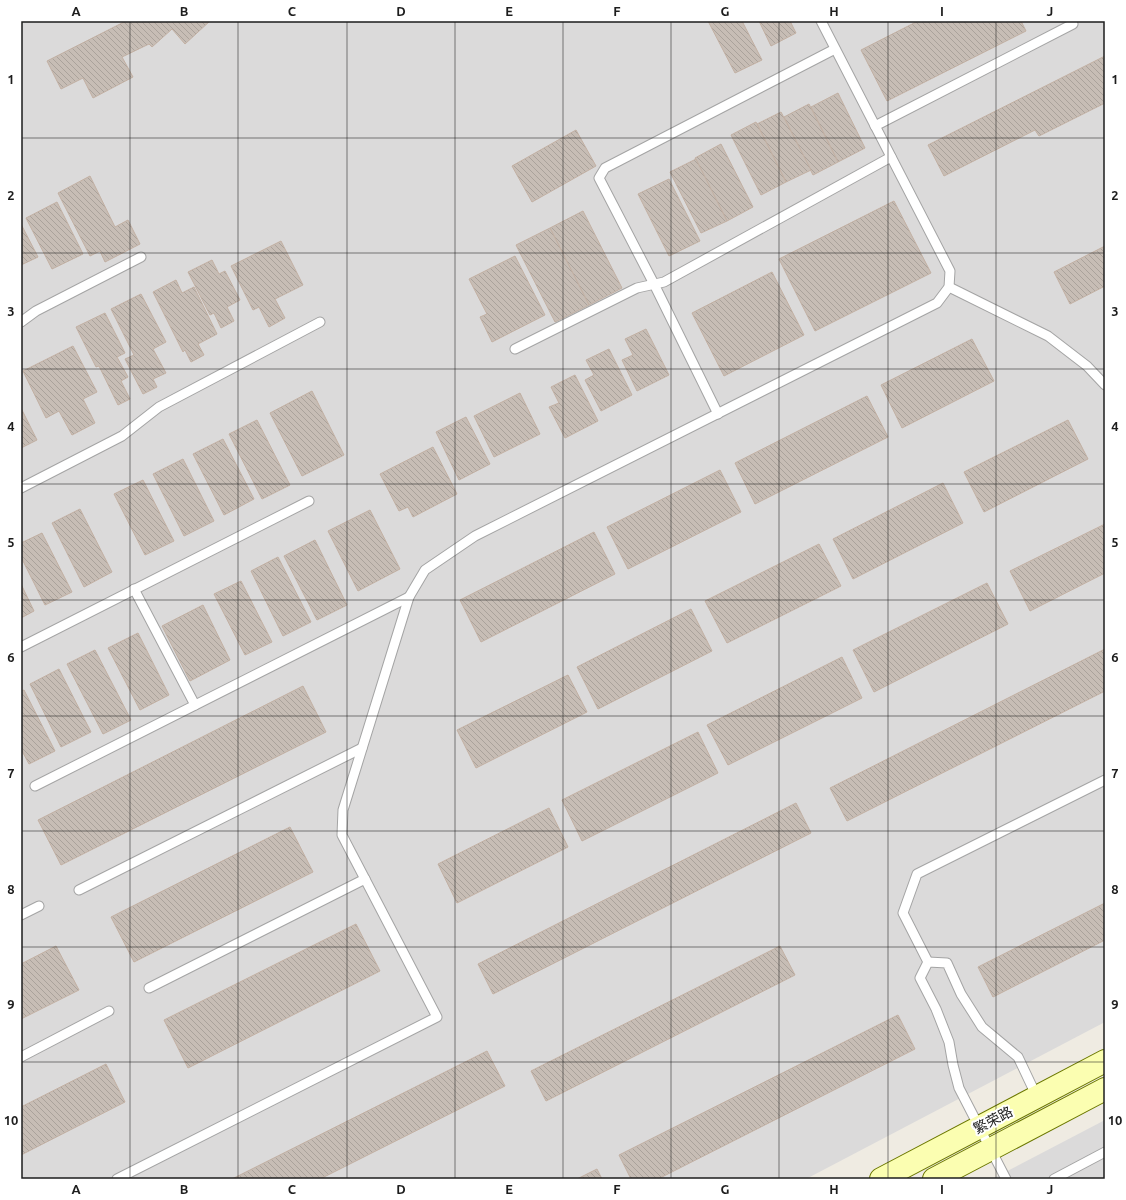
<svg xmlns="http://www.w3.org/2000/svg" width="1126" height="1200" font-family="Ubuntu,'Noto Sans SC',sans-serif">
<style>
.residential{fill:#dbdada}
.building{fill:url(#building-back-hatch);stroke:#c2b0a3}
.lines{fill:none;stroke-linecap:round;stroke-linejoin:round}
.lane-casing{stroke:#a4a4a4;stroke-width:11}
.secondary-casing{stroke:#6c7800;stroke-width:24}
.lane{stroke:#fff;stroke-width:9}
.secondary{stroke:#fbfeb1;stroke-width:22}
.grid{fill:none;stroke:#1d1d1d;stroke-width:1;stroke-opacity:0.55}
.labels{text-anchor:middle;stroke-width:4;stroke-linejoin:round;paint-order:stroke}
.street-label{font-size:14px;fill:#1d1d1d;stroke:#fff}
.neatline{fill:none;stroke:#1d1d1d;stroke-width:1.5}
.grid-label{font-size:13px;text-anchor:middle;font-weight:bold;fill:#1d1d1d}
</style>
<defs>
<pattern id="building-back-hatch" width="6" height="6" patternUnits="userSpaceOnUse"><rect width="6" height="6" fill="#c7bdb5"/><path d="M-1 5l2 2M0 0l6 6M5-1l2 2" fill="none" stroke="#aaa29b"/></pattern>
</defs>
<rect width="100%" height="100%" fill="#efebe2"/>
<g class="residential">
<polygon points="21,21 1105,21 1105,1022 806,1179 21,1179"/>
<polygon points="1105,1120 1105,1179 992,1179"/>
</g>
<g class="building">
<polygon points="126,21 210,21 185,44 172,29 152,47 149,44 122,57 133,77 93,98 83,78 61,89 47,61"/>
<polygon points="708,21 742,21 762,60 735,73"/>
<polygon points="759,21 790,21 796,33 771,46"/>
<polygon points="918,21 1021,21 1026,31 887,101 861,50"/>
<polygon points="1105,56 1105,103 1039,136 1035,130 944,176 928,145"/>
<polygon points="838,93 865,148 838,162 811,107"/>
<polygon points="809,104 838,162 813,175 784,117"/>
<polygon points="781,112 811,170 786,182 757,124"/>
<polygon points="756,122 786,182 761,195 731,135"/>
<polygon points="576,130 596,166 532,202 512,166"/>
<polygon points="721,144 753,207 727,221 695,158"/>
<polygon points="696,159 727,221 701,233 670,172"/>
<polygon points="90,176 115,227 128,220 140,244 105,262 100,251 90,256 58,193"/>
<polygon points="669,179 700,241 669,256 638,194"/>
<polygon points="894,201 931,273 815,331 779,259"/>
<polygon points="57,202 83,254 52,269 26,218"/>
<polygon points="583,211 622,288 589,305 550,228"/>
<polygon points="21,224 38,257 21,265"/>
<polygon points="550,228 589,305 555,322 516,245"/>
<polygon points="281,241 303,285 275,299 285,318 269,327 259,307 253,310 231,266"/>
<polygon points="1105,246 1105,286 1070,304 1054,272"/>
<polygon points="515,256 545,315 492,342 480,317 487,314 469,279"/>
<polygon points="212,260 219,274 225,271 240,300 227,307 234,321 221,328 214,313 210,315 188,272"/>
<polygon points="772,272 804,335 724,376 692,313"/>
<polygon points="176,280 182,293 194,287 217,334 198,344 204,355 191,362 185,350 183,352 153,292"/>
<polygon points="141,294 166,342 153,349 166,373 153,379 157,387 143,394 125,359 134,355 111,309"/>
<polygon points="105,313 125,353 117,357 128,377 121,381 130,399 118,405 99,366 96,367 76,327"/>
<polygon points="646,329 669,375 637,391 622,360 633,355 625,339"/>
<polygon points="972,339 994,381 902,428 881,385"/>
<polygon points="73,346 97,392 83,399 95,423 72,435 59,411 46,418 23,371"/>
<polygon points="609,349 632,395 601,411 585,380 594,375 586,360"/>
<polygon points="575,375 598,421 565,438 549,407 559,403 551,387"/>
<polygon points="312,391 344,455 302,476 270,413"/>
<polygon points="520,393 540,434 494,457 474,416"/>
<polygon points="867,396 888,437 755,504 735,463"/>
<polygon points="21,408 37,440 21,448"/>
<polygon points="466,417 490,464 459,480 436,432"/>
<polygon points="257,420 290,485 262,499 229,434"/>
<polygon points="1068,420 1088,459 984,512 964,472"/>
<polygon points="223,439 254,499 224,515 193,454"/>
<polygon points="433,447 457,494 413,517 408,507 399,511 380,474"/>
<polygon points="183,459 214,521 184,536 153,474"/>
<polygon points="720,470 741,512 628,569 607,527"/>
<polygon points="143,480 174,541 145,555 114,494"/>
<polygon points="943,483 963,523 853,579 833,539"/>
<polygon points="80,509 112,572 84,587 52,523"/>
<polygon points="370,510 400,569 358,591 328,531"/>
<polygon points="1105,524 1105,573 1030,611 1010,571"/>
<polygon points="594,532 615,574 481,642 460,600"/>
<polygon points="42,533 72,592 45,605 21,557 21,543"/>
<polygon points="315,540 347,605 317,620 284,556"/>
<polygon points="819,544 841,586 727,643 705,601"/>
<polygon points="278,557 311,622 283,636 251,571"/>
<polygon points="241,581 272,642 245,655 214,594"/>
<polygon points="987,583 1008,624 874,692 853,650"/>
<polygon points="21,584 34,611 21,618"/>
<polygon points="203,605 230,660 190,681 162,626"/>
<polygon points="691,609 712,651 598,709 577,667"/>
<polygon points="138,633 169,695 140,710 108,648"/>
<polygon points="1105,649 1105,691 847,821 830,788"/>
<polygon points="95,650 131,720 103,734 67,664"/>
<polygon points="842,657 862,698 728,765 707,725"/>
<polygon points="59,669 91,732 61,747 30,684"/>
<polygon points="568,675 587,712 476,768 457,730"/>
<polygon points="303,686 326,732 61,865 38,820"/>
<polygon points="24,690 55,751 29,764 21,749 21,691"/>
<polygon points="698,732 718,773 582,841 562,800"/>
<polygon points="796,803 811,833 493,994 478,964"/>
<polygon points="549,808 568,847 457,903 438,864"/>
<polygon points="290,827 313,872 134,962 111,917"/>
<polygon points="1105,903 1105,940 993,997 978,967"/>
<polygon points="356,924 380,971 188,1068 164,1020"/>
<polygon points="56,946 79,990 21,1019 21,964"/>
<polygon points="780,946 795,975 546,1101 531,1071"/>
<polygon points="898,1015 915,1049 658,1179 631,1179 619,1155"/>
<polygon points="487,1051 505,1086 320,1179 232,1179"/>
<polygon points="106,1064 125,1102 21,1155 21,1107"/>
<polygon points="597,1169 602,1179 577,1179"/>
</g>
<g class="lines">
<g class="lane-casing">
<g id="lane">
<polyline points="875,126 1073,24"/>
<polyline points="949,287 1048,336 1087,366 1105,385"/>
<polyline points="21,322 36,311 141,257"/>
<polyline points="515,349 637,288 664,282 891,157"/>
<polyline points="718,414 654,284 599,178 605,168 835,49"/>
<polyline points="21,488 122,436 159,407 320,322"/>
<polyline points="134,589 195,705"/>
<polyline points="21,647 309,501"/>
<polyline points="35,786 409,597"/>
<polyline points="79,890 362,748"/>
<polyline points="21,915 39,906"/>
<polyline points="928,962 903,913 917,874 1105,780"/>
<polyline points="149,988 365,879"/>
<polyline points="21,1057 109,1011"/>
<polyline points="117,1179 437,1017 342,835 343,810 409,597 425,570 475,536 937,303 949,287 950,271 821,21"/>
<polyline points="1006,1179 959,1088 953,1065 949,1042 936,1009 920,978 928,962 947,963 961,994 982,1027 1018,1057 1037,1097"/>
<polyline points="1054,1179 1105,1152"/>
</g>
</g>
<g class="secondary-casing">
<g id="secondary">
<polyline points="881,1179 1105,1061"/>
<polyline points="934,1179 1105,1089"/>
</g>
</g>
<use href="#lane" class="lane"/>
<use href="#secondary" class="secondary"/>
</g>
<path class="grid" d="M130 21V1179M238 21V1179M347 21V1179M455 21V1179M563 21V1179M671 21V1179M779 21V1179M888 21V1179M996 21V1179M21 138H1105M21 253H1105M21 369H1105M21 484H1105M21 600H1105M21 716H1105M21 831H1105M21 947H1105M21 1062H1105"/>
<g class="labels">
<g class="street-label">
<text transform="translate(993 1120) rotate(-28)" y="5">繁荣路</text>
</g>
</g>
<rect width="1126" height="1200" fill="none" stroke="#ffffff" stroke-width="44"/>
<rect x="22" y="22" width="1082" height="1156" class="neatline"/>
<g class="grid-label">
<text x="76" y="16">A</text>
<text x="184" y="16">B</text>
<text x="292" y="16">C</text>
<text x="401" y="16">D</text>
<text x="509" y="16">E</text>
<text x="617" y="16">F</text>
<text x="725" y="16">G</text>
<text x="834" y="16">H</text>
<text x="942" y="16">I</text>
<text x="1050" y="16">J</text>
<text x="11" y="84">1</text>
<text x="1115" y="84">1</text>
<text x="11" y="200">2</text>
<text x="1115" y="200">2</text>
<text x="11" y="316">3</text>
<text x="1115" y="316">3</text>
<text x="11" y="431">4</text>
<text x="1115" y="431">4</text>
<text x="11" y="547">5</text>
<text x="1115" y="547">5</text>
<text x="11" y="662">6</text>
<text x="1115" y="662">6</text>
<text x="11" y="778">7</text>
<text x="1115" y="778">7</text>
<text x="11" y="894">8</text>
<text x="1115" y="894">8</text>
<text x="11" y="1009">9</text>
<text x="1115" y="1009">9</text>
<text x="11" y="1125">10</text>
<text x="1115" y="1125">10</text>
<text x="76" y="1194">A</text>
<text x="184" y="1194">B</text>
<text x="292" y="1194">C</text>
<text x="401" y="1194">D</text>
<text x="509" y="1194">E</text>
<text x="617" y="1194">F</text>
<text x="725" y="1194">G</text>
<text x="834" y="1194">H</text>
<text x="942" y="1194">I</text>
<text x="1050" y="1194">J</text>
</g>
</svg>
